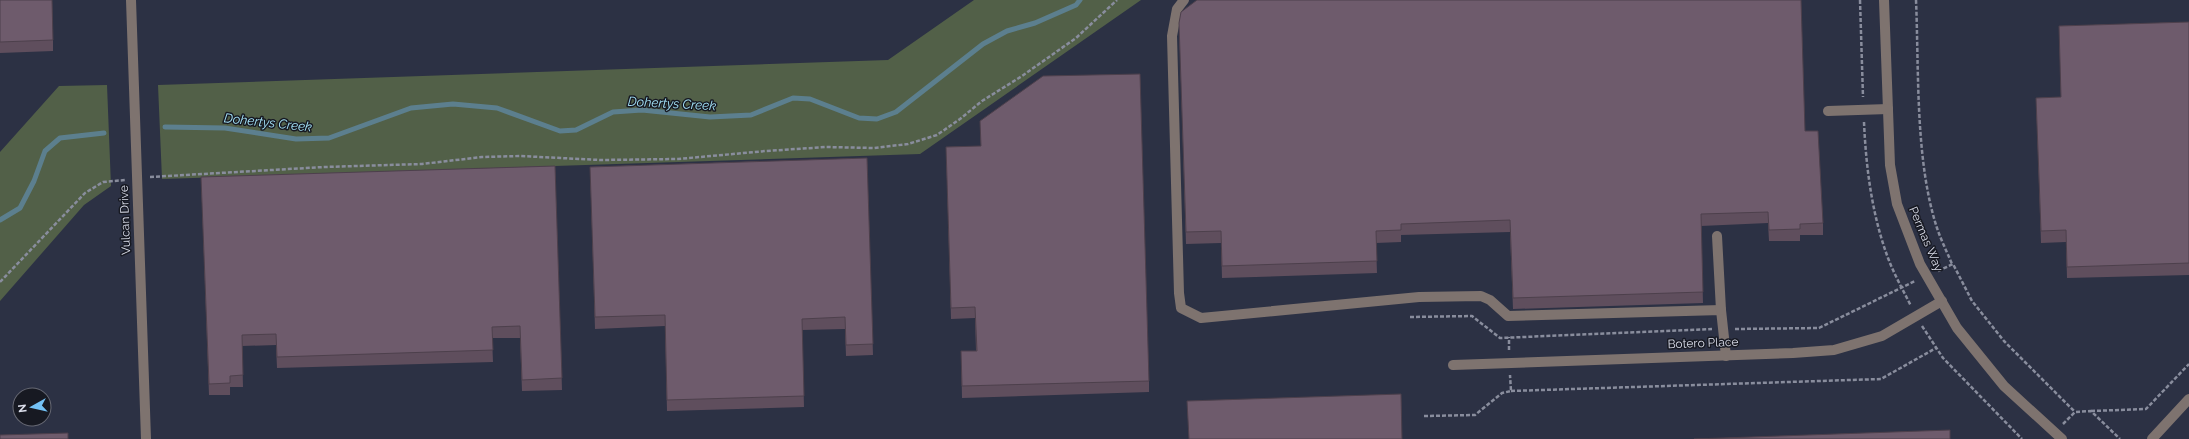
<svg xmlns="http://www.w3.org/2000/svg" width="2189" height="439" font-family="Raleway,sans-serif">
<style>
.green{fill:#526048}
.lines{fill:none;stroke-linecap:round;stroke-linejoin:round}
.stream{stroke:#5c7f8e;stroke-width:5}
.path{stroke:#898d9d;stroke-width:2.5;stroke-dasharray:4 2;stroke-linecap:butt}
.minor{stroke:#7e736f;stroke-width:10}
.wall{fill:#5f4e5d}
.building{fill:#6e5b6c;stroke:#4d404c}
.labels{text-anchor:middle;stroke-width:3;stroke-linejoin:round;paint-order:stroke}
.street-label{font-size:12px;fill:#dcdfec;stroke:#171922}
.water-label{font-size:13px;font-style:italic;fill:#a5e5fa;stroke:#171922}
</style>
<rect width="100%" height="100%" fill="#2c3144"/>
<g class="green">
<polygon points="974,0 1141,0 920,154 162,179 158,85 888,60"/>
<polygon points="107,85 111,186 84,205 0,301 0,152 59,86"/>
</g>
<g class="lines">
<g class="stream">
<polyline points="165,127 225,128 296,139 329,138 411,108 453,104 497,108 560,131 576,130 613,112 642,110 710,117 751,115 793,98 810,99 859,118 877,119 896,112 983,44 1007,31 1035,23 1076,5 1080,0"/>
<polyline points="0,220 20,208 34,181 45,151 60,138 104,133"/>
</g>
<g class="path">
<polyline points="1860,0 1863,97"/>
<path d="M1916 0C1919 71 1915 161 1937 228 1941 240 1947 252 1952 264"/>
<path d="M1864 122C1866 168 1872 215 1888 258 1894 274 1903 290 1911 306"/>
<polyline points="150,177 324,167 422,164 482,157 520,156 600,160 678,159 766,151 826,147 874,148 908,144 937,135 960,119 982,101 1022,76 1076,38 1117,0"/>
<polyline points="1938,271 1953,264 1972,301 2004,341 2075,412"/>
<polyline points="0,282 85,193 103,182 125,180"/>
<polyline points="1410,317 1472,316 1500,338 1712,329"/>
<polyline points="1922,326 1943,358 2022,439"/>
<polyline points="1735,329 1819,328 1915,281"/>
<polyline points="1509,350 1509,337"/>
<polyline points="1511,391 1881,379 1936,348"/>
<polyline points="2091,411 2146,409 2189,364"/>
<polyline points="1424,416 1475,415 1502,393 1511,391 1510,375"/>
<polyline points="2063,424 2075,412 2091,411 2120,439"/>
</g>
<g class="minor">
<polyline points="131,0 146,439"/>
<polyline points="1184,0 1177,9 1172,36 1179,293 1181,308 1201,318 1419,297 1481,296 1490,300 1508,316 1721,310 1726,356"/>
<polyline points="1884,0 1890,165 1897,204 1920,264 1957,328 2004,386 2062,439"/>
<polyline points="1828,111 1888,109"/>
<polyline points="1717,236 1721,310"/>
<polyline points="1453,365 1793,353 1834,350 1882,336 1942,301"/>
<polyline points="2152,439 2189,399"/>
</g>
</g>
<g class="wall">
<polygon points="0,0 53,40 53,51 0,53"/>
<polygon points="2189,22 2189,275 2067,278 2066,242 2041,243 2036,98 2061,97 2059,26"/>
<polygon points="1179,23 1805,131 1823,223 1823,235 1800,235 1800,241 1769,241 1768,223 1701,226 1703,303 1513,309 1510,232 1401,235 1401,242 1376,243 1377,273 1222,278 1221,243 1186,244"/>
<polygon points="980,121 1149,381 1149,392 962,398 961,351 976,351 975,318 951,319 946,147 981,146"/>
<polygon points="867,158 873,355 846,356 845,329 802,330 804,407 667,411 665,326 595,329 590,167"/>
<polygon points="555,166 562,390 522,391 520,338 492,338 493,362 277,368 276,345 242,346 243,387 230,387 230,395 209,395 201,177"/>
</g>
<g class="building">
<polygon points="0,0 52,0 53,40 0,42"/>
<polygon points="1197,0 1801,0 1805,131 1818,131 1823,223 1800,224 1800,229 1769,230 1768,212 1701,214 1703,292 1513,298 1510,220 1401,224 1401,230 1376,231 1377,261 1222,266 1221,231 1186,232 1179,23 1181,12"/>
<polygon points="2189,22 2189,263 2067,267 2066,230 2041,231 2036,98 2061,97 2059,26"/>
<polygon points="1140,74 1149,381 962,386 961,351 977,351 975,307 951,308 946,147 981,146 980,121 1043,76"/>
<polygon points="867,158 873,344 846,345 845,317 802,319 804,396 667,400 665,315 595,317 590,167"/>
<polygon points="555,166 562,378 522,380 520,326 492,327 493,350 277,357 276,334 242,335 243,375 230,376 230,383 209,384 201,177"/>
<polygon points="1401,394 1402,439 1189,439 1187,401"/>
<polygon points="1950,430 1950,439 1694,439"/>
<polygon points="68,433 68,439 0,439 0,435"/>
</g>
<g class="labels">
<g class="street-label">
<text transform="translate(125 220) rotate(-92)" y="4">Vulcan Drive</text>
<text transform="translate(1926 239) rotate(67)" y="4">Permas Way</text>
<text transform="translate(1703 343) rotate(-2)" y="4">Botero Place</text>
</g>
<g class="water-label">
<text transform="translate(672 103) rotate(3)" y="5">Dohertys Creek</text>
<text transform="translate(268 122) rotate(6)" y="5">Dohertys Creek</text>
</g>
</g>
<g transform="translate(32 407) rotate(262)"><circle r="19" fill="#171922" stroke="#666873"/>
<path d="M0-3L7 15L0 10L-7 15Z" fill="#73c1f5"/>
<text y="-6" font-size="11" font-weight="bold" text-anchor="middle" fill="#dcdfec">N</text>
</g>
</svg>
